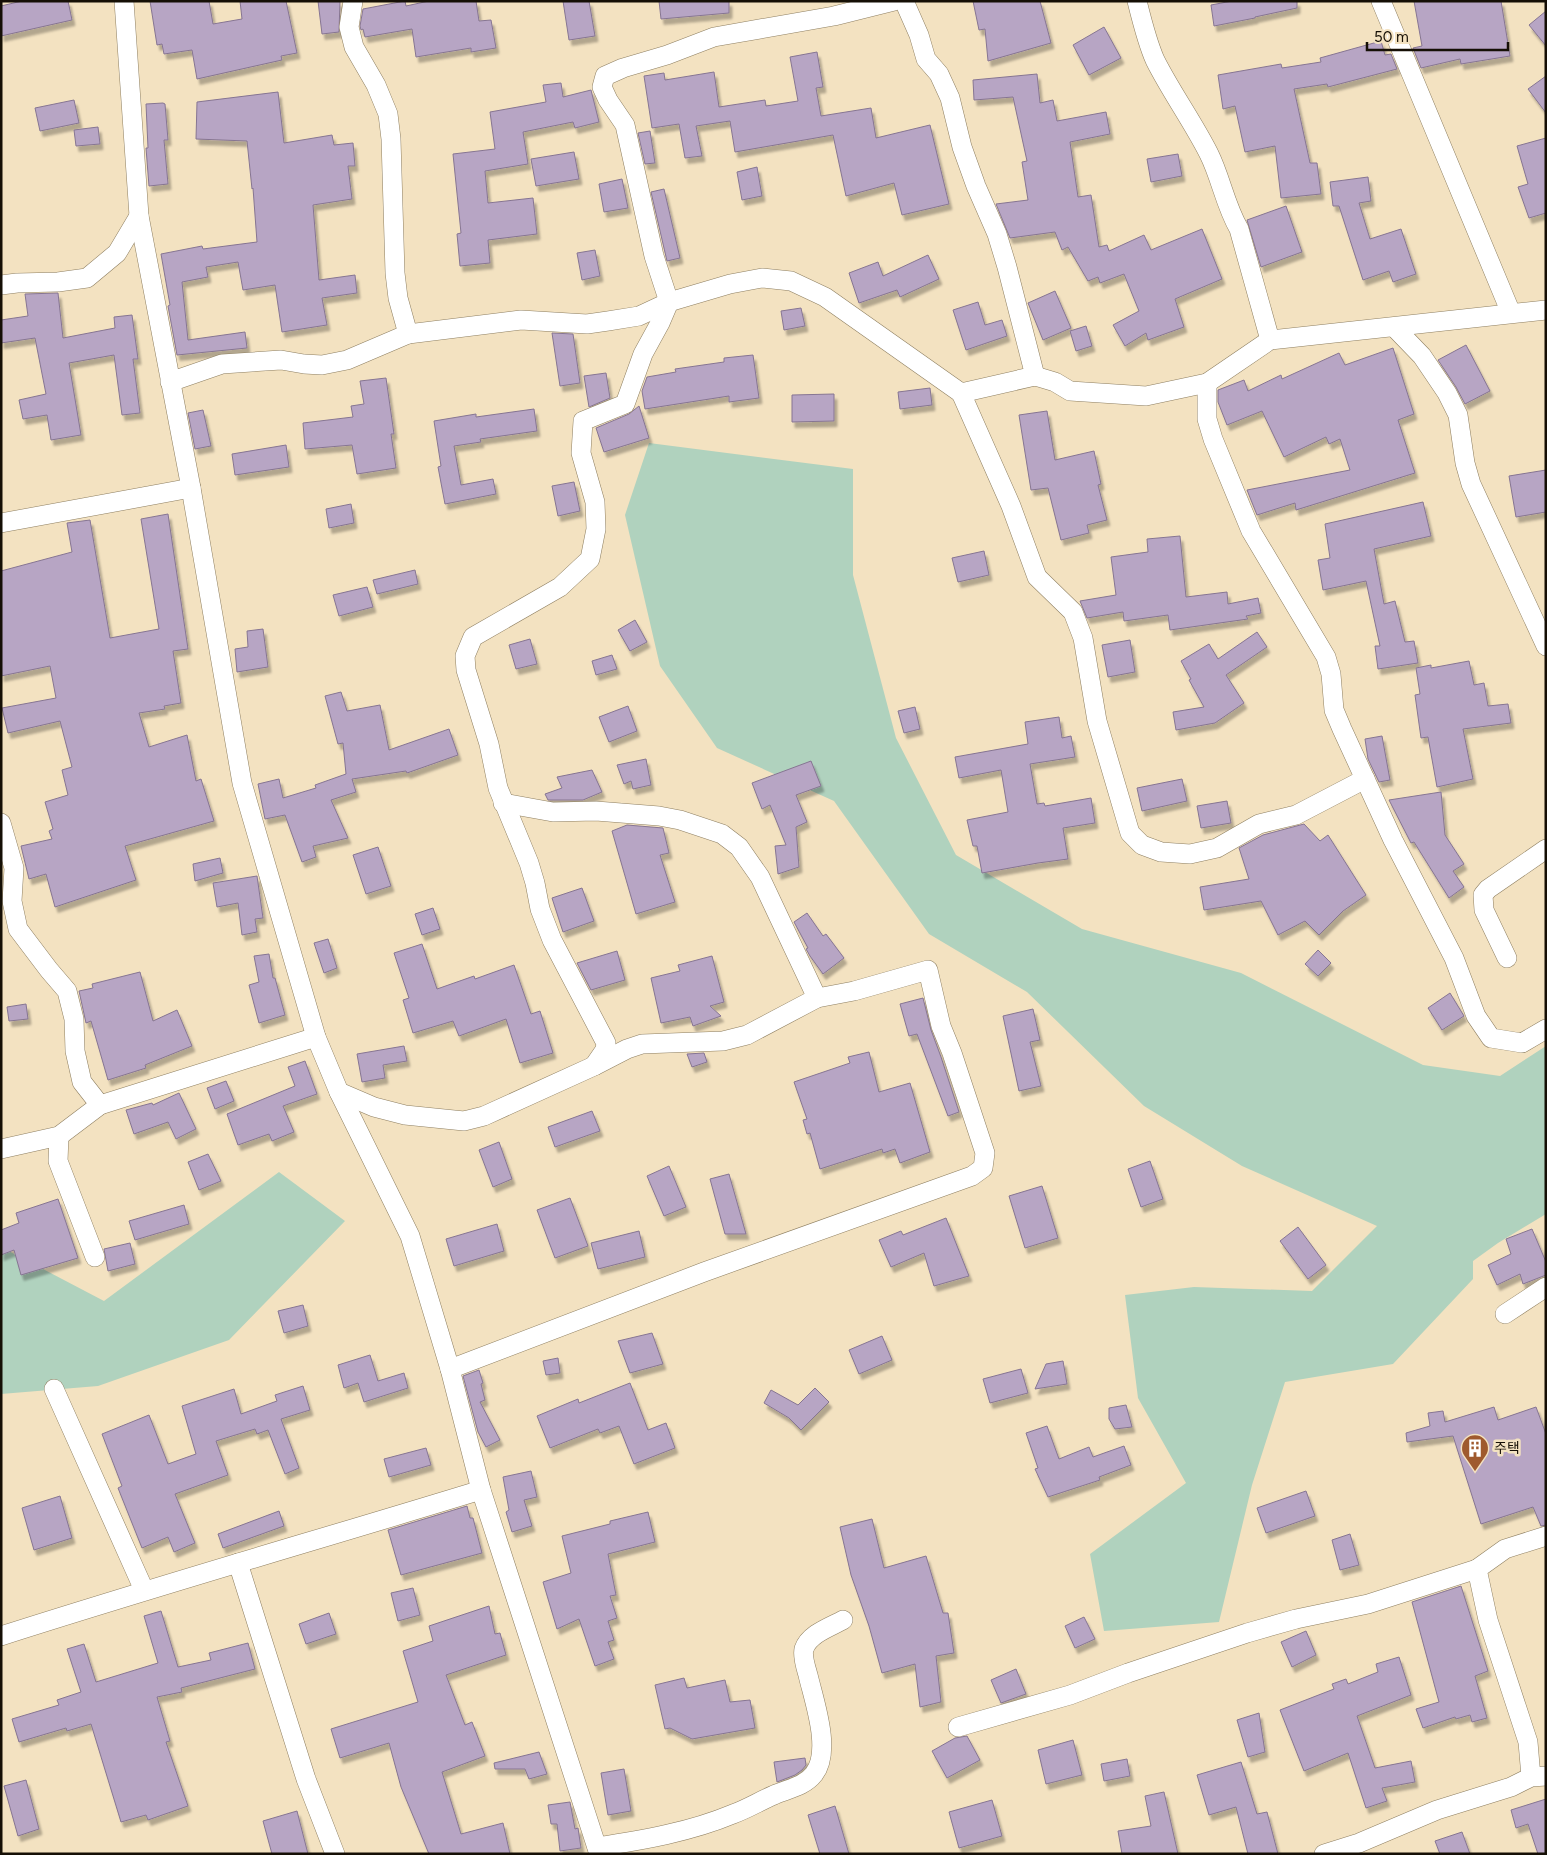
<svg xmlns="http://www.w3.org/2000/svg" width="1547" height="1855" font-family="Figtree,'Noto Sans KR',sans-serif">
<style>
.green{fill:#b0d2be}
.building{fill:#b7a5c4;stroke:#867592;filter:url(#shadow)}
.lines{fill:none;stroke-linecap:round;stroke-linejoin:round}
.minor-casing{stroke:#8e7f61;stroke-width:20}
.minor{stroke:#fff;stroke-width:19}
.labels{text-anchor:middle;stroke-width:5;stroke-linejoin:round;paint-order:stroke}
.poi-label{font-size:14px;fill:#150f05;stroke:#f3e2c1;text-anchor:start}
</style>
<defs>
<filter id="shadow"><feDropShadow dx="3" dy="5.5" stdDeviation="1" flood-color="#0004"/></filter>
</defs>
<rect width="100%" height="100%" fill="#f3e2c1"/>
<g class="green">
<polygon points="649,443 853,469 853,575 896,738 956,855 1082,929 1241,973 1423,1065 1500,1076 1546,1046 1546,1214 1498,1243 1473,1261 1473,1279 1393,1364 1285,1382 1252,1485 1219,1622 1104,1631 1090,1554 1186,1483 1138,1398 1125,1295 1194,1287 1312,1291 1377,1226 1242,1166 1144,1106 1027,992 929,934 834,801 717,748 660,666 625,515"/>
<polygon points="279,1172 345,1221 229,1340 98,1386 1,1394 1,1247 104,1301"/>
</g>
<g class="building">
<polygon points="22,1 68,1 72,20 1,36 1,6"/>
<polygon points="150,1 209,1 213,24 242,19 240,1 286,1 297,53 281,56 282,60 197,79 192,50 164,54 162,44 157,45"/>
<polygon points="318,1 340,1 339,32 322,34"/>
<polygon points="405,1 406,6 429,1 476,1 479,21 491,20 496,48 471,52 471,48 416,57 412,29 365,37 363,29 361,30 360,26 363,9"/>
<polygon points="563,1 589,1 595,36 569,40"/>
<polygon points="659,1 729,1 729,13 661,19"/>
<polygon points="973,1 1040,1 1051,43 988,61 985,29 979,30"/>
<polygon points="1232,1 1297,1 1297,8 1255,17 1255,18 1214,26 1211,5"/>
<polygon points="1414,1 1501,1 1510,56 1461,64 1460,59 1421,68 1413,48 1422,46"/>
<polygon points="1546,11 1546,46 1529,25"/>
<polygon points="1104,27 1121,58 1089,75 1073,45"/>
<polygon points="1381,41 1385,55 1391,54 1397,69 1328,87 1327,84 1294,89 1310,163 1317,163 1321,194 1281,198 1275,146 1245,152 1235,106 1223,109 1218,75 1281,64 1282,68 1321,62 1320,58"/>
<polygon points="817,52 823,87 816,88 821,116 871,108 876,138 930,125 949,204 902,215 894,183 846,196 833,135 735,152 730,121 696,126 702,156 685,158 679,124 652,128 644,76 664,73 665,80 714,72 719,107 765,100 766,106 798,101 790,57"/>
<polygon points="1037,74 1040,103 1053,100 1057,121 1106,112 1110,134 1070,142 1078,197 1091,195 1099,247 1107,245 1109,251 1144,235 1151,250 1202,229 1222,279 1175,299 1184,327 1148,340 1146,333 1125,346 1113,325 1139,311 1124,274 1100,283 1098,277 1088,281 1068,247 1062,250 1055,232 1010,238 996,204 1028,200 1022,162 1027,161 1013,97 974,100 973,80"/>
<polygon points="1546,76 1546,113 1528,89"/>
<polygon points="561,83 563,97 591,90 599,122 575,128 573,122 523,132 528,164 485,171 488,203 533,198 537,234 488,240 490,263 460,266 457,234 461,233 453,154 495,149 490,112 546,102 543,85"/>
<polygon points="278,92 284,143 332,135 334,145 353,143 355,166 348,166 352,199 313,205 319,280 355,275 357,293 322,298 327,325 282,332 275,285 243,290 238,262 206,267 208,277 182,282 188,340 245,332 247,348 177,355 168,306 170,305 161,254 202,246 203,249 257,242 253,188 252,189 247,141 196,139 197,102"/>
<polygon points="74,100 79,123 40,131 35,108"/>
<polygon points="163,103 165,104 168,140 164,140 168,184 149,186 146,148 148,148 146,104"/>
<polygon points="98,127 100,144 76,146 74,130"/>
<polygon points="650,131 655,163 645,164 638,133"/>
<polygon points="1546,138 1546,213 1529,218 1518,187 1528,184 1517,146"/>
<polygon points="574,152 579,179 536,186 531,159"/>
<polygon points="1178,154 1182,176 1151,182 1147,159"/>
<polygon points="757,167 762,196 742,200 737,172"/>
<polygon points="1368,177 1371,201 1359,203 1370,239 1401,229 1416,274 1393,282 1389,271 1363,280 1339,206 1333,206 1330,182"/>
<polygon points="622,179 628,208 604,212 599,184"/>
<polygon points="664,189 680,258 667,261 651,192"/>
<polygon points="1286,206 1302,252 1261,267 1247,220"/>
<polygon points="595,250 600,276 582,280 577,253"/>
<polygon points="928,255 939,279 900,297 897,290 859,303 849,273 878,262 883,276"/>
<polygon points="1055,291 1071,328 1043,340 1028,303"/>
<polygon points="58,293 63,338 115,328 114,317 132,315 138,359 133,359 140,413 122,415 114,355 69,363 81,435 51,440 47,415 23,419 19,400 46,394 35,338 1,343 1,320 28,316 25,294"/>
<polygon points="978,302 985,325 1002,320 1007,336 966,350 953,310"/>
<polygon points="801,308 805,326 784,330 781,311"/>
<polygon points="1086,326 1092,346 1076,351 1070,331"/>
<polygon points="552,333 573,334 580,383 560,386"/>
<polygon points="1466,345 1490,391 1465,404 1456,387 1438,360"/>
<polygon points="1393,348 1414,414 1398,420 1415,473 1296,510 1295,503 1257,515 1247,490 1350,470 1340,439 1329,444 1326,437 1284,457 1262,411 1227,425 1218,402 1218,390 1244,380 1248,391 1281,375 1282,379 1339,353 1345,365"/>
<polygon points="753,355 759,398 729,402 729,396 645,409 642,391 647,377 676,372 675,369 724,362 724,358"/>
<polygon points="606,373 610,398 589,407 584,376"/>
<polygon points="386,378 394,434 391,434 396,468 357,474 352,445 305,449 303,423 353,417 351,406 364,404 360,381"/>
<polygon points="930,388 932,405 900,409 898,392"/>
<polygon points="834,394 834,421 792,422 792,395"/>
<polygon points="639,406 649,438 604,452 596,428 629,414"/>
<polygon points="534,409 537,431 480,439 481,442 454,446 461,485 493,479 496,494 445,504 438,467 441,466 434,421 476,414 476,417"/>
<polygon points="203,410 211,446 195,449 188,413"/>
<polygon points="1047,411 1055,460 1094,451 1101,484 1098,485 1107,520 1087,525 1089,533 1061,540 1048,488 1031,490 1019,415"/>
<polygon points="286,445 289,467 235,475 232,454"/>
<polygon points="1546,470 1546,512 1516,517 1509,476"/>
<polygon points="574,482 580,511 558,516 552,486"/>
<polygon points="1423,502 1431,536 1374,549 1384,604 1395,601 1405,642 1414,641 1418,663 1378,669 1375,646 1380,646 1366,581 1323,590 1318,560 1330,558 1325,524"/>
<polygon points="351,504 354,523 329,528 326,509"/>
<polygon points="168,514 188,649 173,651 181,703 164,706 165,709 139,713 149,747 187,735 196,781 201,779 214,821 125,846 136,880 55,907 46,874 29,879 21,846 52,839 49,831 53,829 45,802 68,795 62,770 72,767 60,721 8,733 2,708 56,698 50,666 1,676 1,571 72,552 67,523 90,520 110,638 159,629 141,519"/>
<polygon points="1180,536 1186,597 1227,592 1228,604 1258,598 1261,613 1246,616 1248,619 1170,630 1168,615 1124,621 1123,612 1087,618 1080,601 1116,595 1111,557 1148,552 1147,539"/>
<polygon points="984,551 989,575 958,582 952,558"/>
<polygon points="415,570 418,584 377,594 373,580"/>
<polygon points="367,587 373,607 339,616 333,595"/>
<polygon points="635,620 647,642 630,651 618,630"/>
<polygon points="263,629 268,667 237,672 235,649 248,647 247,631"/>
<polygon points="1257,632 1267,647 1226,675 1244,703 1215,723 1176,730 1173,712 1204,707 1189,680 1191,679 1181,661 1209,644 1218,659"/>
<polygon points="530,639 537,664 516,669 509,645"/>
<polygon points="1130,640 1135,672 1108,677 1102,645"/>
<polygon points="612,655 617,669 596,675 592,661"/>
<polygon points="1469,661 1474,685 1484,683 1488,706 1508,704 1511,723 1463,729 1473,779 1437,787 1428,737 1421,738 1415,695 1420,694 1416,668 1431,665 1431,668"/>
<polygon points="341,692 347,711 380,705 389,750 449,729 458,755 407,773 406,771 352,779 356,792 331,800 348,838 313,846 316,857 302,862 285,815 265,819 258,784 279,779 283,798 316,788 315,785 346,774 343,743 338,744 325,696"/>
<polygon points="628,706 637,731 609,742 599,717"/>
<polygon points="915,707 920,729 904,733 898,711"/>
<polygon points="1059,717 1062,738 1071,736 1075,757 1030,764 1037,804 1044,803 1045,806 1091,798 1095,823 1063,828 1068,859 1038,863 982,873 977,846 973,846 967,820 1008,812 1001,770 959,778 955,757 1028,744 1025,722"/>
<polygon points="1382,736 1390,780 1379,782 1368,759 1365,739"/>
<polygon points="646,759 651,785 633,789 631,781 624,784 617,765"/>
<polygon points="811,761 821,786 796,795 807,822 796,827 799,867 778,874 775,846 786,845 770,805 762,809 752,783"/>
<polygon points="592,770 602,792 583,800 548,800 545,794 562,788 557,777"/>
<polygon points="1182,779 1187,801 1142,811 1137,788"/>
<polygon points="1441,792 1445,835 1464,864 1453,871 1464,887 1449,898 1414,842 1411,843 1389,800"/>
<polygon points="1227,801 1231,823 1201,828 1197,806"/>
<polygon points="1304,824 1320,841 1328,835 1366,895 1343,911 1319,935 1305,921 1278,935 1261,901 1204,910 1200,887 1249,879 1239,848 1263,835"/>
<polygon points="627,825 663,828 669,853 660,855 675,902 636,914 612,831"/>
<polygon points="378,847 391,886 366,894 353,855"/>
<polygon points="220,858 223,873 195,881 193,864"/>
<polygon points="257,876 263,918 255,919 257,932 242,935 238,903 217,907 213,883"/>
<polygon points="582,888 594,921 563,932 552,898"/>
<polygon points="433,908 440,929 422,935 415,914"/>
<polygon points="807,913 823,936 826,934 844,958 823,974 810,956 806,949 808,948 794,922"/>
<polygon points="328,939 337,968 324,973 314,943"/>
<polygon points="422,944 437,989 474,976 475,979 514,965 531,1014 540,1011 553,1053 520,1063 506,1019 459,1036 453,1021 413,1033 403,1000 409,998 394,953"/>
<polygon points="1318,950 1331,963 1318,976 1305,964"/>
<polygon points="617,951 625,980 591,990 577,963"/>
<polygon points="269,954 273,978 275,978 285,1015 259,1023 249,985 259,982 254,956"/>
<polygon points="712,956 724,1002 710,1006 721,1016 693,1026 690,1017 661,1023 651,978 680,971 678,965"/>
<polygon points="140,972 153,1021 177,1010 192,1046 145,1065 146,1068 108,1080 91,1021 86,1023 79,991 93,988 92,984"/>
<polygon points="1450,993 1464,1016 1442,1030 1428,1008"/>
<polygon points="923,998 931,1030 941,1057 959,1112 948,1116 917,1034 909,1036 900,1004"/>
<polygon points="26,1004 28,1019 9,1021 7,1007"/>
<polygon points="1033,1009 1040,1040 1030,1042 1041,1086 1019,1091 1003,1016"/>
<polygon points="404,1046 407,1061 383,1065 385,1078 362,1082 357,1054"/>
<polygon points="869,1052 879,1092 910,1083 930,1152 900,1163 895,1149 883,1153 882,1149 820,1169 810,1133 807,1134 803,1120 807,1119 794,1082 850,1063 848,1057"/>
<polygon points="704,1053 707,1062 692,1067 687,1054"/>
<polygon points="305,1061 317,1094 283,1106 294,1132 272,1141 269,1134 238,1145 227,1114 295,1086 288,1067"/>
<polygon points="226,1081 234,1101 215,1109 207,1088"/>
<polygon points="179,1093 196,1129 176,1139 168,1122 134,1134 126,1110 152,1103 153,1105"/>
<polygon points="592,1111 600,1131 555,1147 548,1127"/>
<polygon points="499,1142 512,1179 493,1187 479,1150"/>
<polygon points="208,1154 221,1181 199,1190 188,1162"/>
<polygon points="1150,1161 1163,1199 1141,1207 1128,1169"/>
<polygon points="669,1166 686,1207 664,1216 647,1176"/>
<polygon points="729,1174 746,1234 725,1234 710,1179"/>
<polygon points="1042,1186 1058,1238 1025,1248 1009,1196"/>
<polygon points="570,1198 588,1246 555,1258 537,1210"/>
<polygon points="58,1199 78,1258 21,1275 14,1250 1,1255 1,1230 19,1223 16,1213"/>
<polygon points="184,1205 189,1224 135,1240 129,1221"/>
<polygon points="946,1218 969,1276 934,1286 924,1253 891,1267 879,1240 901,1231 903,1235"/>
<polygon points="497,1224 504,1251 454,1266 446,1239"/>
<polygon points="1298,1227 1326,1265 1308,1279 1280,1241"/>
<polygon points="1532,1229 1546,1262 1546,1275 1523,1284 1520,1274 1497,1285 1488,1265 1511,1254 1506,1239"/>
<polygon points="639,1231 645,1257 598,1269 591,1243"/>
<polygon points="130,1243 135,1264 108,1271 104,1249"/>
<polygon points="303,1305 308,1326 284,1333 278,1311"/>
<polygon points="652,1333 663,1364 630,1373 618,1341"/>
<polygon points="882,1336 892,1360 859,1374 849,1350"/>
<polygon points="370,1355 378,1381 404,1373 408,1388 364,1402 358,1383 344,1388 338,1365"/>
<polygon points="558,1358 560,1373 546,1375 543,1361"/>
<polygon points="1063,1361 1067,1384 1035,1389 1046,1364"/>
<polygon points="1021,1369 1028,1393 990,1403 983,1379"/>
<polygon points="479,1370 483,1383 481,1384 485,1400 480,1402 500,1440 486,1447 478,1432 463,1376"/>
<polygon points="630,1383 648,1430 666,1423 675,1448 634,1464 619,1426 600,1433 598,1429 550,1448 537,1416 578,1399 579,1403"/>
<polygon points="303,1386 310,1410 281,1419 299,1468 285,1474 268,1430 257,1434 255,1429 216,1441 228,1475 175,1494 195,1543 174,1552 168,1537 142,1548 118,1488 122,1486 102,1434 149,1415 168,1464 196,1454 182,1406 234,1389 241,1414 277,1401 275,1395"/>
<polygon points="815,1388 829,1402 801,1430 789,1418 764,1403 771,1390 798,1405"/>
<polygon points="1126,1405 1132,1427 1115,1429 1109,1419 1109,1408"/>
<polygon points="1494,1407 1498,1420 1536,1407 1546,1434 1546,1525 1541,1526 1533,1507 1481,1524 1453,1436 1407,1442 1406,1433 1430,1426 1428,1413 1443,1411 1445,1422"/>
<polygon points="1047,1426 1059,1459 1089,1447 1093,1457 1124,1446 1131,1465 1099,1477 1100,1480 1048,1497 1035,1469 1038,1468 1026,1433"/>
<polygon points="426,1448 431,1465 389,1477 384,1459"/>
<polygon points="531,1471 537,1497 524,1500 532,1526 512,1532 506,1512 509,1510 503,1477"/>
<polygon points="1306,1491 1315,1516 1266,1533 1257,1508"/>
<polygon points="60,1496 72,1538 34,1550 22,1508"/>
<polygon points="467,1506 470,1518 473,1518 482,1553 401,1575 388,1530"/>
<polygon points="279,1511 284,1526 223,1548 218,1534"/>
<polygon points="648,1512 655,1542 608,1554 616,1595 610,1596 617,1618 608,1621 614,1640 608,1642 614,1659 595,1666 579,1619 557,1629 543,1582 571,1573 562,1536 610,1524 610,1521"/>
<polygon points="872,1519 884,1568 926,1556 943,1613 948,1613 954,1653 936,1656 941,1702 920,1707 915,1664 882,1673 869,1626 851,1575 840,1527"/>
<polygon points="1350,1534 1359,1565 1340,1570 1332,1540"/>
<polygon points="1461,1586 1488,1671 1475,1676 1487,1718 1472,1722 1470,1715 1456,1719 1455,1717 1423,1728 1416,1709 1439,1702 1412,1602"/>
<polygon points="413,1588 420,1615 398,1621 391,1593"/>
<polygon points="489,1606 495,1634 500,1633 506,1655 446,1675 465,1725 472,1722 485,1756 442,1772 461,1834 503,1823 510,1854 429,1854 401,1787 389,1743 340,1758 331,1729 418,1702 403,1651 433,1641 429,1626"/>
<polygon points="161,1611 178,1667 211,1660 209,1653 248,1643 255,1669 181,1688 182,1692 157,1697 170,1741 166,1742 188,1806 148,1820 146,1815 121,1822 91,1724 67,1731 66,1728 19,1742 12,1719 59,1705 57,1700 81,1692 67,1649 84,1644 96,1682 158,1663 144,1616"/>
<polygon points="329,1613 336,1634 306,1644 299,1624"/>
<polygon points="1084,1617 1095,1639 1075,1648 1065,1626"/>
<polygon points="1306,1631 1316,1655 1292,1667 1281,1642"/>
<polygon points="1399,1657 1411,1695 1357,1716 1375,1768 1411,1761 1415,1782 1382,1788 1387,1801 1366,1808 1348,1753 1304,1771 1280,1710 1334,1689 1332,1684 1346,1679 1348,1684 1378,1672 1376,1664"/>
<polygon points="1016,1669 1026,1694 1001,1703 991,1680"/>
<polygon points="684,1678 687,1688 725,1680 730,1702 750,1700 755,1728 692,1739 670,1728 665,1729 655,1685"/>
<polygon points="1259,1713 1265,1752 1248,1757 1237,1720"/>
<polygon points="967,1736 980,1760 947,1778 932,1751 955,1738"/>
<polygon points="1073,1740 1082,1775 1046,1784 1038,1750"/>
<polygon points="539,1752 547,1774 529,1779 525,1769 495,1769 494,1763"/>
<polygon points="805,1758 806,1765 802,1770 795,1775 777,1782 774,1762"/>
<polygon points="1127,1759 1130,1776 1104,1781 1101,1764"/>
<polygon points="1241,1762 1257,1814 1267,1812 1278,1854 1248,1854 1236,1807 1209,1815 1197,1775"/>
<polygon points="624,1769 631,1811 608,1815 601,1773"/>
<polygon points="26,1780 39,1829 18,1836 4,1786"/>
<polygon points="1164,1792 1178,1854 1122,1854 1118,1831 1151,1826 1145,1796"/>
<polygon points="1546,1799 1546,1854 1538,1854 1528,1824 1516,1828 1511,1810"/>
<polygon points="992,1800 1002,1836 959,1848 949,1812"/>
<polygon points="570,1802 575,1829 578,1828 581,1848 560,1851 557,1824 551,1824 548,1805"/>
<polygon points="835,1806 849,1854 820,1854 808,1815"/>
<polygon points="297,1811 308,1854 272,1854 263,1821"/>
<polygon points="1462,1832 1470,1854 1440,1854 1435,1841"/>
</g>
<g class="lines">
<g class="minor-casing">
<g id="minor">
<polyline points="124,1 139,216 191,488 242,783 316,1037 339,1092 410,1236 450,1369 481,1490 599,1854"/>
<polyline points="353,1 349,27 354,47 376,85 388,114 391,139 395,273 398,298 408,334"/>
<polyline points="904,1 919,35 926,59 939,74 950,98 962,147 976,186 997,234 1007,267 1035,376"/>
<path d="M1137 1C1142 21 1147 42 1155 60 1171 92 1193 122 1209 154 1221 178 1225 205 1239 229L1270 340"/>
<polyline points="1381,1 1511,313"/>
<polyline points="1,285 17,283 58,282 87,278 117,253 139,216"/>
<polyline points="1394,327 1422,356 1447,393 1458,415 1465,463 1471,484 1546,646"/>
<polyline points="170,382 222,364 281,360 304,364 322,365 347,360 408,334 521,320 587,324 608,321 639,316 669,302 730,284 762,278 791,281 825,297 961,393 1035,376 1055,382 1070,391 1146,396 1207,383 1270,340 1546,310"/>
<polyline points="1207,383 1207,419 1213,439 1251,531 1326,657 1331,674 1334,710 1342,729 1393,840 1454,958 1476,1016 1491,1038 1522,1043 1546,1029"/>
<polyline points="961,393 1011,506 1037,577 1073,612 1083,638 1097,721 1130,833 1142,845 1161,852 1190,854 1217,848 1259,824 1296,815 1365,779"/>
<polyline points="1,523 191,488"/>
<polyline points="503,803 553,812 596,811 659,816 680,820 722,834 739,847 760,877 817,998"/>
<polyline points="1,823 14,868 12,901 18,929 49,970 67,991 74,1019 75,1051 82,1082 100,1105"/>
<polyline points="1507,958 1484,910 1483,895 1488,889 1546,849"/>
<polyline points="594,1066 605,1050 606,1043 552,940 540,909 535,883 529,863 498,788 489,744 466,670 465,656 473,637 560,587 590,559 596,529 595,502 581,453 583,421 625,404 643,354 660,323 669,302 654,256 625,125 608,100 602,87 605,76 623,68 667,55 714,37 834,16 894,1"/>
<polyline points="339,1092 374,1107 405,1115 464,1121 484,1116 594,1066 627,1049 642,1044 723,1041 747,1035 817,998 854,991 928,970 941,1026 952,1053 985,1153 983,1168 972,1176 704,1272 450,1369"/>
<polyline points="59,1136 58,1161 95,1257"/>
<polyline points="1,1149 59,1136 100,1105 316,1037"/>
<polyline points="1505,1314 1546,1287"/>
<polyline points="54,1389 144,1590"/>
<polyline points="238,1563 306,1779 335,1854"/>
<path d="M1 1636C160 1585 321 1539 481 1490"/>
<polyline points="958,1727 1070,1695 1128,1673 1247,1633 1296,1619 1368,1604 1477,1569"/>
<polyline points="1531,1777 1528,1742 1488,1620 1477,1569 1505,1549 1546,1536"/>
<path d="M597 1847C643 1840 690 1832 733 1814 747 1809 760 1801 774 1795 787 1789 804 1787 814 1774 832 1751 814 1701 808 1675 806 1668 802 1656 804 1649 809 1634 830 1627 843 1620"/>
<polyline points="1324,1854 1359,1843 1437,1810 1511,1787 1531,1777 1546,1776"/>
</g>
</g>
<use href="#minor" class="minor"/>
</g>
<defs>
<g id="building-pin" transform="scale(1.4375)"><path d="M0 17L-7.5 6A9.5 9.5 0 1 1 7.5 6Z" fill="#9f5a2e" stroke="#f3e2c1"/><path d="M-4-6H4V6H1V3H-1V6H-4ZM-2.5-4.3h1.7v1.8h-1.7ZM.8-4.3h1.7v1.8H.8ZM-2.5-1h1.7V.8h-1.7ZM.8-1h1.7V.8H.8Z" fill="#fff"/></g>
</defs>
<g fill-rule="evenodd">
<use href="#building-pin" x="1475" y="1448"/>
</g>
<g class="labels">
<g class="poi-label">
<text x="1494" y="1453">주택</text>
</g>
</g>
<rect width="1547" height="1855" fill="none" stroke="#150f05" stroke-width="5"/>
<path d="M1367 42v8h141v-8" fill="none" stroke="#150f05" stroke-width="2.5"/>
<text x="1374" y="42" font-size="15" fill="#150f05" stroke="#f3e2c1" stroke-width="4" paint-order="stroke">50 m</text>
</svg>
